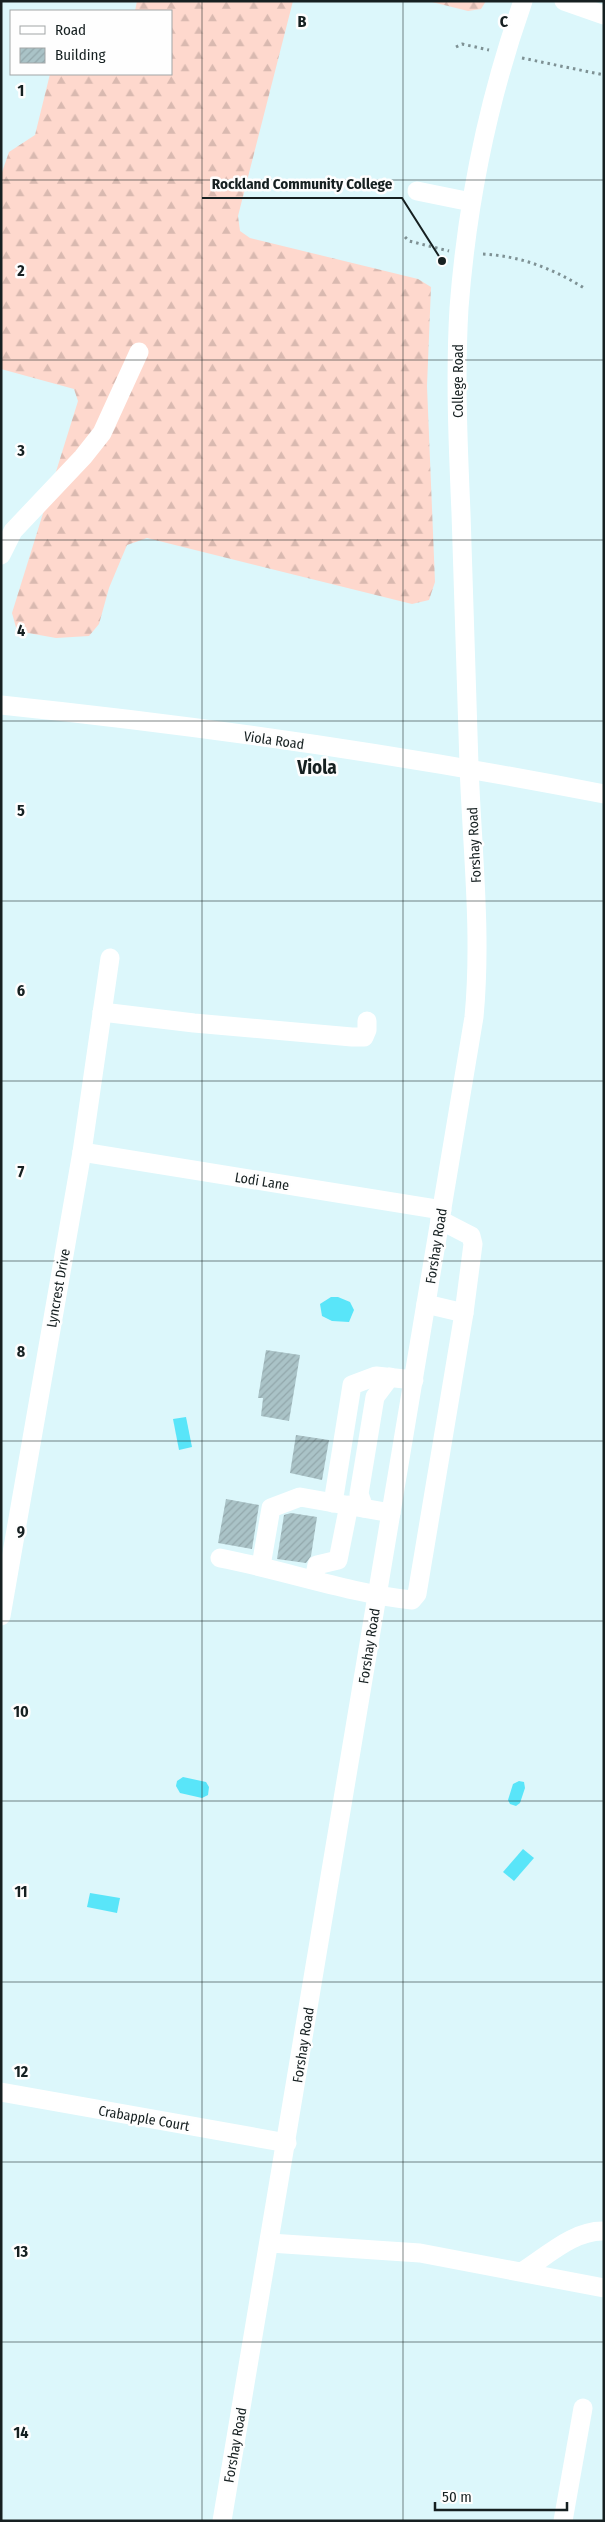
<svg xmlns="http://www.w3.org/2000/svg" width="605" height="2522" font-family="'Fira Sans Condensed',sans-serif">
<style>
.forest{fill:url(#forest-firs)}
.water{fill:#59e5f9}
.building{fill:url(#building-hatch)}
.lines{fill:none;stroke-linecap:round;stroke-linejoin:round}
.path{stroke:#7e9194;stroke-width:3;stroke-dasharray:2.5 4;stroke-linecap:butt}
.minor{stroke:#fff;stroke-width:19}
.grid{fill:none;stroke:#162021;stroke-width:1;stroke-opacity:0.55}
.labels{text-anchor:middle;stroke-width:5;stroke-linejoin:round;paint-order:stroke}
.street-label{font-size:14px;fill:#162021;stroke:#fefefe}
.district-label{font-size:19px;font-weight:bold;fill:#162021;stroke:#fefefe}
.grid-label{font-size:16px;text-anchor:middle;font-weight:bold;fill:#162021;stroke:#fefefe;stroke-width:5;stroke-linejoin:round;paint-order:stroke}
.leader{fill:none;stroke:#162021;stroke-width:2}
.callout-dot{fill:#162021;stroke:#fefefe;stroke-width:2}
.callout-label{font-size:15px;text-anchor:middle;font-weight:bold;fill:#162021;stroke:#fefefe;stroke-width:5;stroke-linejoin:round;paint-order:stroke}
</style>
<defs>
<pattern id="forest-firs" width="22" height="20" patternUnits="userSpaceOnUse" patternTransform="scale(1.25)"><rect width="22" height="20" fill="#fed8cd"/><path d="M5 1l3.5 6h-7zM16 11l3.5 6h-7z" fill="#d9b9b0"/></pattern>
<pattern id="building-hatch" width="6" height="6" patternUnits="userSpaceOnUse" patternTransform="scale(1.25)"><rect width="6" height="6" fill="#aac3c7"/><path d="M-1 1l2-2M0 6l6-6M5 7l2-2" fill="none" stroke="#92a7ab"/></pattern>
</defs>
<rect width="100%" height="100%" fill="#dcf7fb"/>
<g class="forest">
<polygon points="137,1 293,1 238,216 240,231 250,238 418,279 431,287 427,386 435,582 429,600 412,604 147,538 127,545 109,588 99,624 89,636 56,638 17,631 12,613 78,401 74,389 1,369 1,175 9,152 35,135 50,74 171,74 171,11 135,11"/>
<polygon points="428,1 486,1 481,9 468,11"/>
</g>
<g class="water">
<polygon points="331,1297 338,1297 350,1302 354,1310 349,1322 332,1321 322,1316 320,1304"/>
<polygon points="186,1417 192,1447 179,1450 173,1419"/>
<polygon points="183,1777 206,1782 209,1787 208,1795 202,1798 180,1793 176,1786 177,1781"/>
<polygon points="519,1781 524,1782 525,1788 520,1803 516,1806 510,1804 508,1800 513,1784"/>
<polygon points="523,1849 534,1858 514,1881 503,1872"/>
<polygon points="90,1893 120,1898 117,1913 87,1907"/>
</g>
<g class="building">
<polygon points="266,1350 300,1355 289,1421 261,1416 263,1398 258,1398"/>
<polygon points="296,1435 329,1440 322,1480 290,1473"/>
<polygon points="226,1499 259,1505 252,1549 218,1543"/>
<polygon points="291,1513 317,1517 311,1556 306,1563 277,1559 284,1515"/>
</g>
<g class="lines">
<g class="path">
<polyline points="456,47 462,44 489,50"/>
<polyline points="522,58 604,75"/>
<polyline points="405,237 409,241 449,251"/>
<path d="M483 254C520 256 552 268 584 288"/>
</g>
<g class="minor">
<polyline points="564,1 604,15"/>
<polyline points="417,191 471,202"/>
<polyline points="1,555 13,531 83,457 102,433 139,352"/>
<path d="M1 705C203 726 405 755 604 794"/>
<polyline points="102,1012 194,1023 352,1037 364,1037 367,1030 367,1021"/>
<polyline points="82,1152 442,1210"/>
<polyline points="426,1304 464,1313 473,1244 471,1236 440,1220"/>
<polyline points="333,1503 352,1385 376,1376 414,1380"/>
<polyline points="364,1508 359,1494 375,1397 390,1377"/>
<path d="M220 1558C284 1570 347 1593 412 1600L417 1594 464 1313"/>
<polyline points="261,1566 271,1508 300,1497 391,1513"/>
<polyline points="314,1579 317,1565 338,1560 349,1505"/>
<polyline points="1,1616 82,1152 110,958"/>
<polyline points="1,2092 287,2143"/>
<polyline points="270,2243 420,2253 604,2288"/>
<path d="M523 2271C547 2256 574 2230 604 2231"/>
<path d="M222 2521 474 1017C482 933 472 849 469 765 466 681 463 597 461 513 458 445 455 376 459 308 467 203 488 100 523 1"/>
<polyline points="563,2521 583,2408"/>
</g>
</g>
<path class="grid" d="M202 1V2521M403 1V2521M1 180H604M1 360H604M1 540H604M1 721H604M1 901H604M1 1081H604M1 1261H604M1 1441H604M1 1621H604M1 1801H604M1 1982H604M1 2162H604M1 2342H604"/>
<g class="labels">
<g class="street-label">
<text transform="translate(458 381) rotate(-90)" y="5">College Road</text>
<text transform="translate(274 740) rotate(8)" y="5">Viola Road</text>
<text transform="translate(474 845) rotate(-93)" y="5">Forshay Road</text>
<text transform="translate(262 1181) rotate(9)" y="5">Lodi Lane</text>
<text transform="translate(436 1246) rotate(-81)" y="5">Forshay Road</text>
<text transform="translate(58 1288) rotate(-80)" y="5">Lyncrest Drive</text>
<text transform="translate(369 1646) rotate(-81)" y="5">Forshay Road</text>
<text transform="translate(303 2045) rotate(-81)" y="5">Forshay Road</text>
<text transform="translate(144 2118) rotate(10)" y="5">Crabapple Court</text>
<text transform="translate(235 2445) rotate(-80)" y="5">Forshay Road</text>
</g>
<g class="district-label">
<text x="317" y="774">Viola</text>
</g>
</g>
<g class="grid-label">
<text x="302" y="27">B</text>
<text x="504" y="27">C</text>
<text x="21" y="96">1</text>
<text x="21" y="276">2</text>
<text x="21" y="456">3</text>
<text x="21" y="636">4</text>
<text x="21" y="816">5</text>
<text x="21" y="996">6</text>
<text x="21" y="1177">7</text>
<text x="21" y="1357">8</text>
<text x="21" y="1537">9</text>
<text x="21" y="1717">10</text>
<text x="21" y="1897">11</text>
<text x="21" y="2077">12</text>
<text x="21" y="2257">13</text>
<text x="21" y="2438">14</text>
</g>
<path class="leader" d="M442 261L402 198H202"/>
<circle class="callout-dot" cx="442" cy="261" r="5"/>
<g class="callout-label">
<text x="302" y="189">Rockland Community College</text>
</g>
<rect width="605" height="2522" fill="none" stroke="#162021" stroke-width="5"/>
<rect x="10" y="10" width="162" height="65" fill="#fefefe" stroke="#a1a5a6"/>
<rect x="20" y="26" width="25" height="8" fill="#ffffff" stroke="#a1a5a6"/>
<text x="55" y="35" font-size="15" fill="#162021">Road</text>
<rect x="20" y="48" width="25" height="15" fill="url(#building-hatch)" stroke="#a1a5a6"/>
<text x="55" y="60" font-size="15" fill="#162021">Building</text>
<path d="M435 2502v8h132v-8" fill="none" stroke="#162021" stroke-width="2.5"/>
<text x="442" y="2502" font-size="15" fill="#162021" stroke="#fefefe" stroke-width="4" paint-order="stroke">50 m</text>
</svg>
